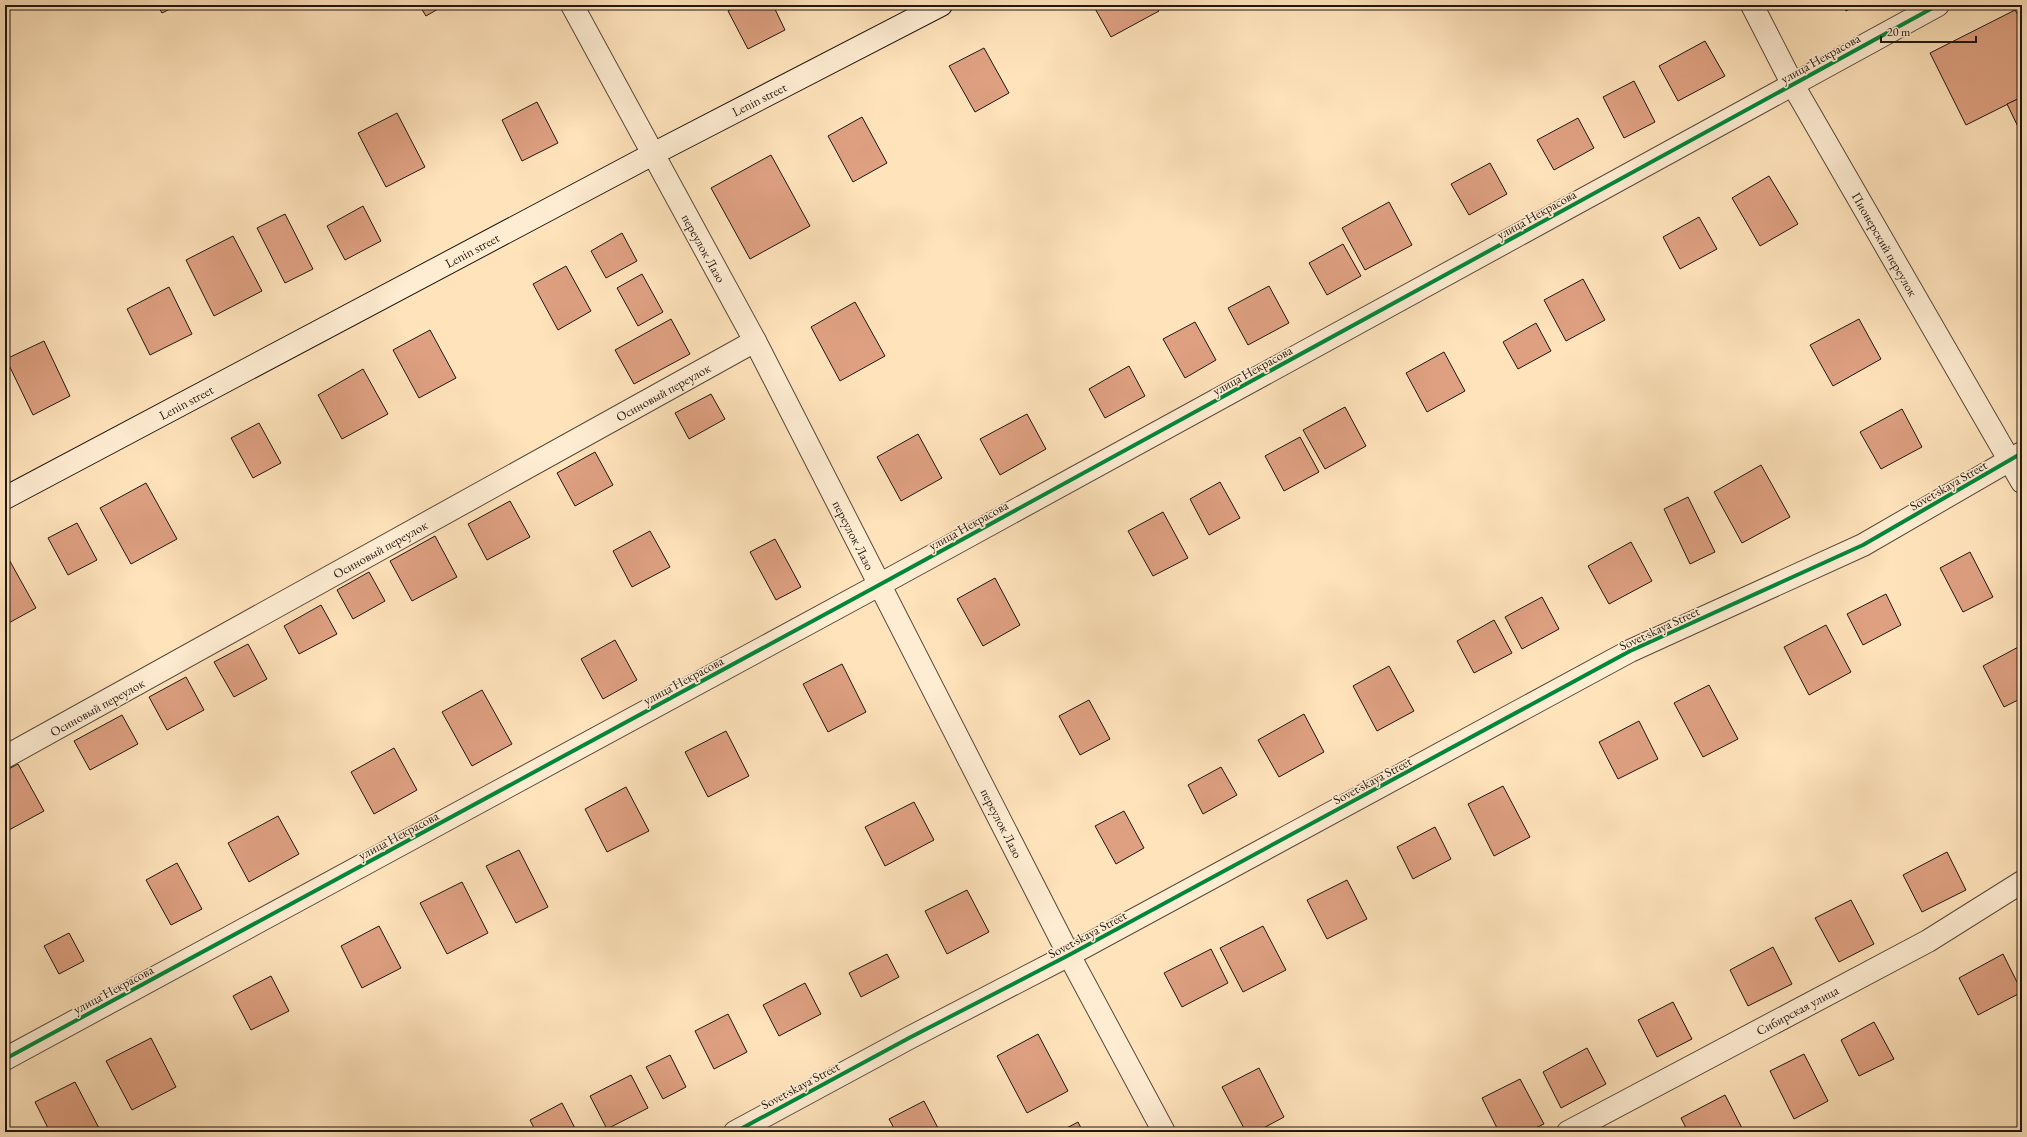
<svg xmlns="http://www.w3.org/2000/svg" width="2027" height="1137" font-family="'EB Garamond',serif">
<style>
.building{fill:#dea081;stroke:#221611}
.lines{fill:none;stroke-linecap:round;stroke-linejoin:round}
.minor-casing{stroke:#59493c;stroke-width:24}
.secondary-casing{stroke:#221611;stroke-width:24}
.minor{stroke:#ffedd3;stroke-width:22}
.secondary{stroke:#ffedd3;stroke-width:22}
.cycleway-casing{stroke:#ffedd3;stroke-width:6}
.cycleway{stroke:#00873e;stroke-width:4}
.labels{text-anchor:middle;stroke-width:3.5;stroke-linejoin:round;paint-order:stroke}
.street-label{font-size:13px;fill:#221611;stroke:#ffedd3}
</style>
<rect width="100%" height="100%" fill="#ffe3bb"/>
<filter id="stains"><feTurbulence type="fractalNoise" baseFrequency=".005" numOctaves="4"/><feColorMatrix values="0 0 0 0 .2 0 0 0 0 .09 0 0 0 0 .02 0 0 0 .5 -.17"/></filter>
<radialGradient id="worn" r=".72"><stop offset=".6" stop-color="#630" stop-opacity="0"/><stop offset="1" stop-color="#630" stop-opacity=".3"/></radialGradient>
<g class="building">
<polygon points="157,5 178,5 162,13"/>
<polygon points="419,5 445,5 426,16"/>
<polygon points="740,5 773,5 785,30 748,49 728,11"/>
<polygon points="1093,5 1156,5 1159,11 1111,37"/>
<polygon points="1843,5 1857,5 1846,11"/>
<polygon points="2015,10 2022,22 2022,97 1966,125 1930,53"/>
<polygon points="1705,41 1725,76 1678,101 1659,66"/>
<polygon points="984,48 1009,93 975,112 949,66"/>
<polygon points="1634,81 1655,122 1624,138 1603,97"/>
<polygon points="2022,97 2022,135 2007,104"/>
<polygon points="537,102 558,143 522,161 502,120"/>
<polygon points="397,113 425,167 386,187 358,133"/>
<polygon points="862,117 887,163 853,182 828,136"/>
<polygon points="1578,118 1594,148 1554,170 1537,140"/>
<polygon points="771,155 810,226 750,259 711,188"/>
<polygon points="1490,163 1507,194 1469,215 1451,184"/>
<polygon points="1769,176 1798,224 1760,246 1732,198"/>
<polygon points="1389,202 1412,245 1365,270 1342,228"/>
<polygon points="363,206 381,241 345,260 327,226"/>
<polygon points="285,214 313,269 285,283 257,228"/>
<polygon points="1699,217 1717,249 1680,269 1663,237"/>
<polygon points="622,233 637,261 606,278 591,251"/>
<polygon points="233,236 262,291 214,316 186,260"/>
<polygon points="1343,244 1361,276 1327,295 1309,263"/>
<polygon points="566,266 591,311 558,330 533,284"/>
<polygon points="642,274 663,312 638,326 617,288"/>
<polygon points="1583,279 1605,320 1566,341 1544,300"/>
<polygon points="1269,286 1289,323 1248,345 1228,308"/>
<polygon points="169,287 192,334 150,355 127,309"/>
<polygon points="855,302 885,356 840,381 811,327"/>
<polygon points="671,319 690,354 634,384 615,350"/>
<polygon points="1859,319 1881,359 1833,386 1810,345"/>
<polygon points="1195,322 1216,360 1185,378 1163,339"/>
<polygon points="1536,323 1551,351 1518,369 1503,342"/>
<polygon points="430,330 456,378 419,398 393,350"/>
<polygon points="44,341 70,396 33,415 6,359"/>
<polygon points="1444,352 1465,391 1427,412 1406,373"/>
<polygon points="1129,366 1145,396 1105,418 1089,389"/>
<polygon points="363,369 388,414 342,439 318,395"/>
<polygon points="711,394 725,419 689,439 675,413"/>
<polygon points="1345,407 1366,446 1325,469 1303,430"/>
<polygon points="1902,409 1922,447 1881,469 1860,432"/>
<polygon points="1027,414 1046,449 1000,475 980,439"/>
<polygon points="259,423 281,463 253,478 231,438"/>
<polygon points="918,434 942,478 901,501 877,457"/>
<polygon points="1300,437 1319,472 1284,491 1265,456"/>
<polygon points="595,452 613,485 575,506 557,473"/>
<polygon points="1761,465 1790,517 1742,543 1714,492"/>
<polygon points="1220,482 1240,518 1209,535 1190,499"/>
<polygon points="146,483 177,539 131,564 100,508"/>
<polygon points="1688,497 1715,552 1690,564 1664,509"/>
<polygon points="510,501 530,537 487,560 468,524"/>
<polygon points="1163,512 1188,558 1153,576 1128,531"/>
<polygon points="77,523 97,560 68,575 48,538"/>
<polygon points="650,531 670,567 632,587 613,551"/>
<polygon points="435,536 457,577 412,601 390,561"/>
<polygon points="775,539 801,587 776,600 750,552"/>
<polygon points="1631,542 1652,581 1609,604 1588,566"/>
<polygon points="1970,552 1993,597 1963,612 1940,568"/>
<polygon points="7,556 36,608 5,625 5,557"/>
<polygon points="369,572 385,601 353,619 337,590"/>
<polygon points="995,578 1020,625 983,646 957,599"/>
<polygon points="1886,594 1901,625 1863,645 1847,614"/>
<polygon points="1542,597 1559,629 1522,649 1505,617"/>
<polygon points="321,605 337,634 299,654 284,626"/>
<polygon points="1494,620 1512,653 1474,673 1457,641"/>
<polygon points="1826,625 1851,672 1809,695 1784,647"/>
<polygon points="615,640 637,680 603,699 581,659"/>
<polygon points="248,644 267,679 234,697 214,662"/>
<polygon points="2022,645 2022,698 2004,707 1983,666"/>
<polygon points="842,664 866,712 828,732 803,684"/>
<polygon points="1389,666 1414,711 1377,731 1353,686"/>
<polygon points="186,677 204,710 167,730 149,697"/>
<polygon points="1709,685 1738,739 1703,757 1674,703"/>
<polygon points="482,690 512,744 472,766 442,712"/>
<polygon points="1089,700 1110,739 1080,755 1059,716"/>
<polygon points="1304,714 1324,752 1279,777 1258,740"/>
<polygon points="122,715 138,744 90,770 74,741"/>
<polygon points="1639,721 1658,759 1618,779 1599,742"/>
<polygon points="726,731 749,776 708,797 685,752"/>
<polygon points="394,748 417,790 374,814 351,772"/>
<polygon points="18,764 44,811 9,830 5,822 5,771"/>
<polygon points="1221,767 1237,795 1203,814 1188,785"/>
<polygon points="1503,786 1530,837 1494,856 1468,804"/>
<polygon points="626,787 649,831 607,852 585,809"/>
<polygon points="914,802 934,840 885,866 865,827"/>
<polygon points="1124,811 1144,848 1116,864 1095,826"/>
<polygon points="278,816 299,854 249,882 228,843"/>
<polygon points="1435,827 1451,859 1413,879 1397,847"/>
<polygon points="519,850 548,907 516,923 486,866"/>
<polygon points="1947,852 1966,890 1922,912 1903,875"/>
<polygon points="177,863 202,909 171,925 146,880"/>
<polygon points="1347,880 1367,919 1327,939 1307,900"/>
<polygon points="462,882 488,933 447,954 420,903"/>
<polygon points="967,890 989,932 947,954 925,911"/>
<polygon points="1851,900 1874,944 1839,962 1815,918"/>
<polygon points="379,926 401,968 362,988 341,946"/>
<polygon points="1263,926 1286,970 1243,992 1220,948"/>
<polygon points="69,933 84,961 59,974 44,946"/>
<polygon points="1773,947 1792,984 1748,1006 1730,970"/>
<polygon points="1211,949 1228,983 1182,1007 1164,973"/>
<polygon points="887,954 899,977 861,997 849,973"/>
<polygon points="2003,954 2022,992 1978,1015 1959,978"/>
<polygon points="271,976 289,1011 251,1030 233,996"/>
<polygon points="805,983 821,1014 779,1036 763,1005"/>
<polygon points="1673,1002 1692,1039 1657,1057 1638,1020"/>
<polygon points="728,1014 747,1052 714,1069 695,1031"/>
<polygon points="1874,1022 1894,1059 1859,1076 1841,1040"/>
<polygon points="1038,1034 1068,1091 1027,1113 997,1056"/>
<polygon points="151,1038 176,1087 132,1110 106,1061"/>
<polygon points="1587,1048 1606,1084 1561,1108 1543,1072"/>
<polygon points="1804,1054 1828,1101 1794,1119 1770,1071"/>
<polygon points="670,1055 686,1087 663,1099 646,1067"/>
<polygon points="1259,1068 1284,1117 1256,1132 1246,1132 1222,1087"/>
<polygon points="631,1075 648,1108 607,1129 590,1096"/>
<polygon points="1520,1079 1544,1124 1527,1132 1499,1132 1482,1098"/>
<polygon points="75,1082 101,1132 50,1132 35,1102"/>
<polygon points="1725,1095 1744,1132 1688,1132 1681,1118"/>
<polygon points="924,1101 940,1132 896,1132 889,1119"/>
<polygon points="562,1103 577,1132 536,1132 530,1120"/>
<polygon points="1078,1122 1083,1132 1059,1132"/>
</g>
<g class="lines">
<g class="minor-casing">
<g id="minor">
<polyline points="572,5 755,341 1069,955 1164,1132"/>
<polyline points="1752,5 1793,85 2022,482"/>
<polyline points="5,757 755,341"/>
<polyline points="5,1059 879,585 1938,5"/>
<polyline points="735,1132 909,1038 1069,955 1630,651 1863,545 2022,453"/>
<polyline points="1568,1132 1928,941 2022,882"/>
</g>
</g>
<g class="secondary-casing">
<polyline id="secondary" points="5,498 653,154 941,5"/>
</g>
<use href="#minor" class="minor"/>
<use href="#secondary" class="secondary"/>
<g class="cycleway-casing">
<g id="cycleway">
<polyline points="5,1059 879,585 1938,5"/>
<polyline points="735,1132 909,1038 1069,955 1630,651 1863,545 2022,453"/>
</g>
</g>
<use href="#cycleway" class="cycleway"/>
</g>
<g class="labels">
<g class="street-label">
<text transform="translate(1820 58) rotate(-29)" y="5">улица Некрасова</text>
<text transform="translate(759 99) rotate(-27)" y="5">Lenin street</text>
<text transform="translate(1536 214) rotate(-29)" y="5">улица Некрасова</text>
<text transform="translate(1885 244) rotate(60)" y="5">Пионерский переулок</text>
<text transform="translate(704 248) rotate(61)" y="5">переулок Лазо</text>
<text transform="translate(472 250) rotate(-28)" y="5">Lenin street</text>
<text transform="translate(1252 370) rotate(-29)" y="5">улица Некрасова</text>
<text transform="translate(663 392) rotate(-29)" y="5">Осиновый переулок</text>
<text transform="translate(186 402) rotate(-28)" y="5">Lenin street</text>
<text transform="translate(1948 485) rotate(-30)" y="5">Sovet·skaya Street</text>
<text transform="translate(968 525) rotate(-29)" y="5">улица Некрасова</text>
<text transform="translate(854 535) rotate(63)" y="5">переулок Лазо</text>
<text transform="translate(380 549) rotate(-29)" y="5">Осиновый переулок</text>
<text transform="translate(1659 628) rotate(-25)" y="5">Sovet·skaya Street</text>
<text transform="translate(683 680) rotate(-28)" y="5">улица Некрасова</text>
<text transform="translate(97 707) rotate(-29)" y="5">Осиновый переулок</text>
<text transform="translate(1372 780) rotate(-28)" y="5">Sovet·skaya Street</text>
<text transform="translate(1002 823) rotate(63)" y="5">переулок Лазо</text>
<text transform="translate(398 835) rotate(-28)" y="5">улица Некрасова</text>
<text transform="translate(1087 934) rotate(-28)" y="5">Sovet·skaya Street</text>
<text transform="translate(113 989) rotate(-28)" y="5">улица Некрасова</text>
<text transform="translate(1797 1010) rotate(-28)" y="5">Сибирская улица</text>
<text transform="translate(800 1085) rotate(-28)" y="5">Sovet·skaya Street</text>
</g>
</g>
<rect width="2027" height="1137" fill="none" stroke="#ffe3bb" stroke-width="20"/>
<rect x="6" y="6" width="2015" height="1125" fill="none" stroke="#221611" stroke-width="2"/>
<rect x="10" y="10" width="2007" height="1117" fill="none" stroke="#221611"/>
<path d="M1881 36v6h95v-6" fill="none" stroke="#221611" stroke-width="2"/>
<text x="1887" y="36" font-size="12" fill="#221611" stroke="#ffedd3" stroke-width="3" paint-order="stroke">20 m</text>
<rect width="100%" height="100%" filter="url(#stains)"/>
<rect width="100%" height="100%" fill="url(#worn)"/>
</svg>
